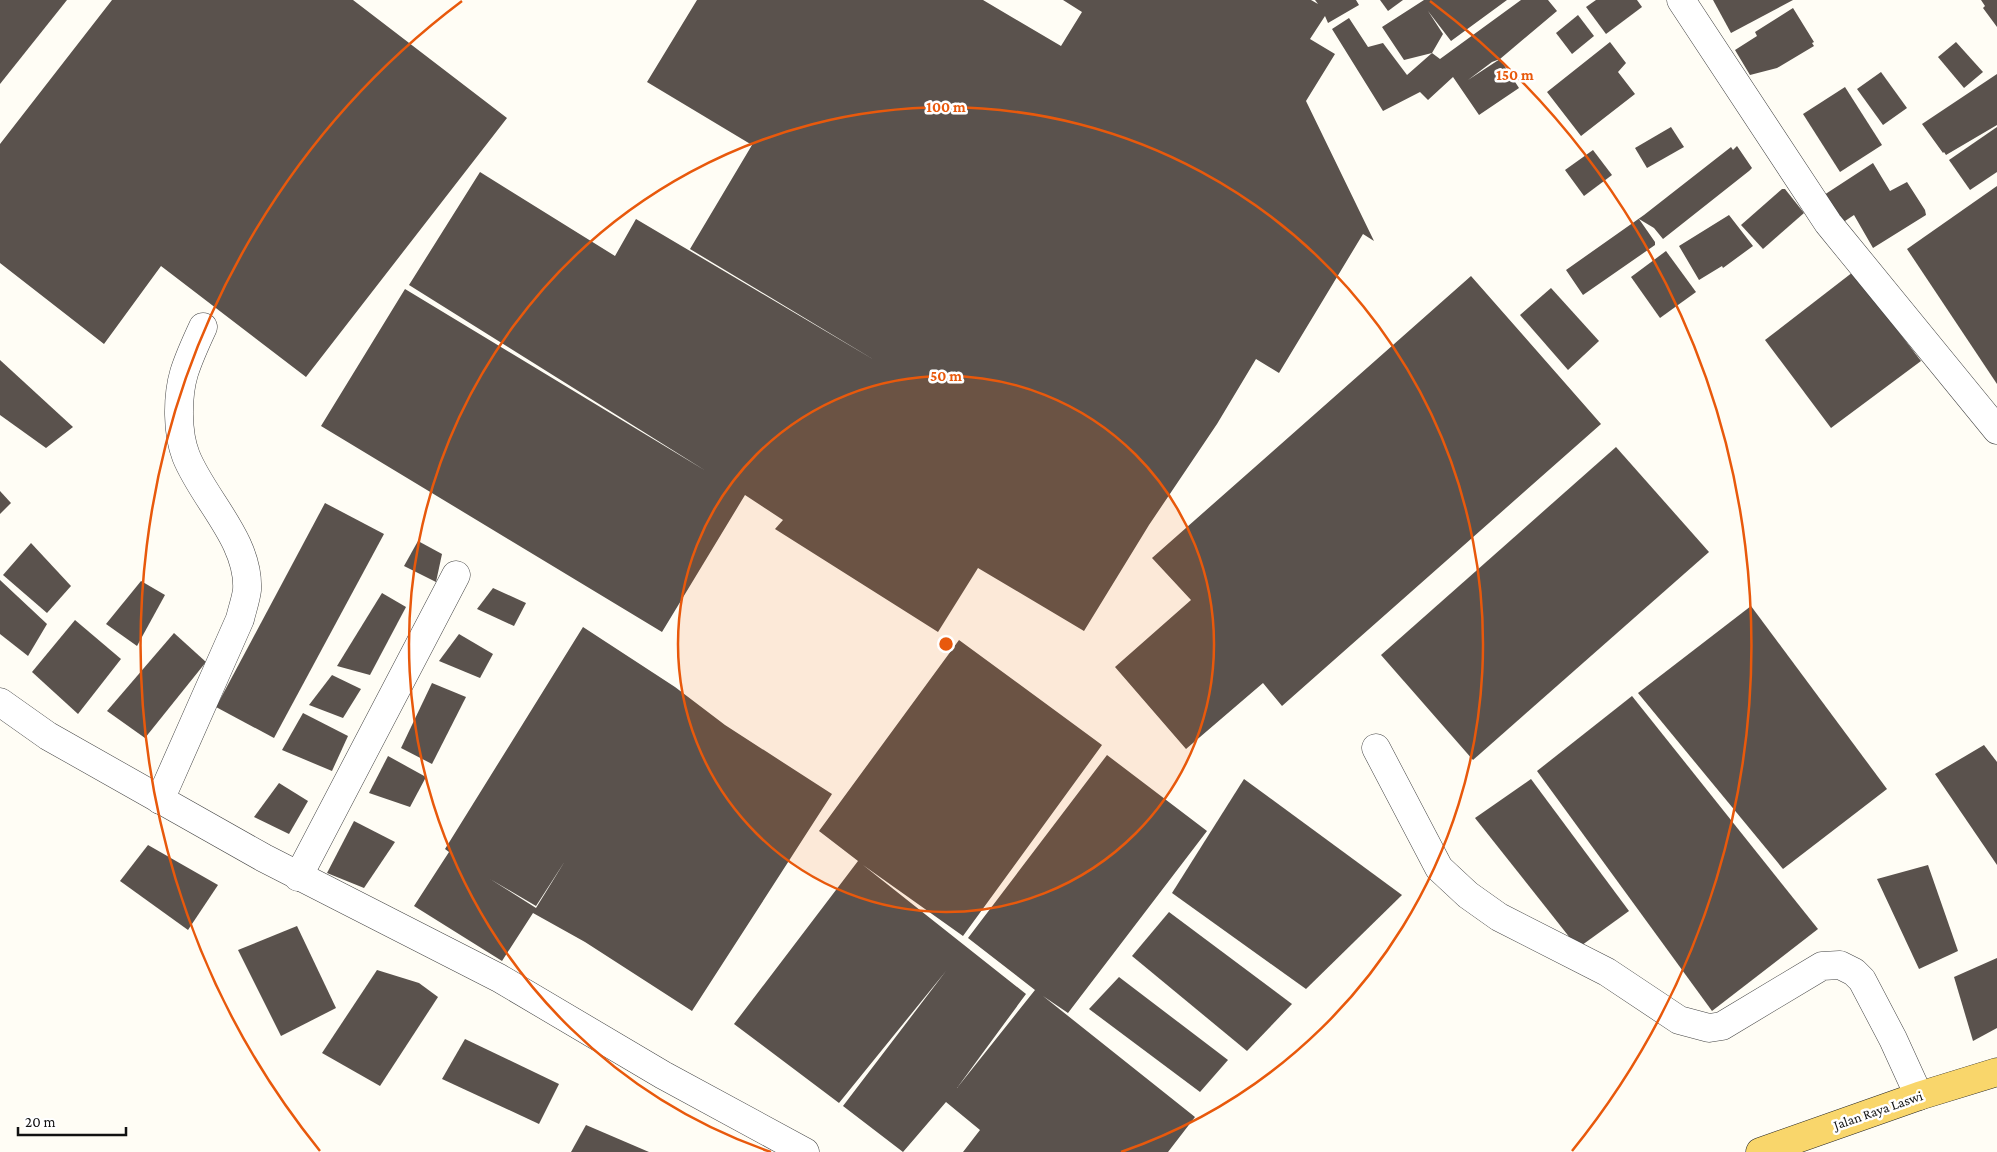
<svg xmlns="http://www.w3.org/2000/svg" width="1997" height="1152" font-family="'Crimson Pro',serif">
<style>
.building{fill:#5a524d;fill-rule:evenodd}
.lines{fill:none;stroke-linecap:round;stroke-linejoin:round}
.minor-casing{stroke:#444;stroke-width:29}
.major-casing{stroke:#222;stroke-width:29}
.minor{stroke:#fff;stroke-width:28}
.major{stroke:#f9d66b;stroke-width:28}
.ring{fill:none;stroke:#e8590c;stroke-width:2.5}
.labels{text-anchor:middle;stroke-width:5;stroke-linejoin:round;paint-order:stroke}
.street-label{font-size:14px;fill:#111;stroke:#fff}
.centre{fill:#e8590c;stroke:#fff;stroke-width:2.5}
.ring-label{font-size:15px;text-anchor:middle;font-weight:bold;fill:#e8590c;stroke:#fff;stroke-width:5;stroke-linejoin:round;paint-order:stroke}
</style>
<rect width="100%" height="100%" fill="#fffdf5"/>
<g class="building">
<polygon points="0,0 67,0 0,84"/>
<polygon points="112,0 353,0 507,118 306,377 161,266 104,344 0,263 0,144"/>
<polygon points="697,0 983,0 1061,46 1082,12 1063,0 1311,0 1318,4 1315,0 1356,0 1359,5 1328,23 1325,16 1310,39 1335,54 1306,101 1374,241 1363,234 1279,373 1256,359 1217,424 1149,525 1084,631 978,568 938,632 775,529 783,520 745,495 662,632 321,426 405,289 706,471 409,285 480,172 615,256 636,219 876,361 690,249 752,145 647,82"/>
<polygon points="1380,0 1403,0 1388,11"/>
<polygon points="1424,0 1507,0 1451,41 1428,11 1443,34 1432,53 1404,60 1382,27"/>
<polygon points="1521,0 1548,0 1557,11 1500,59 1492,62 1468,80 1500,59 1519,88 1479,115 1453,77 1428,100 1420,92 1383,111 1332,29 1349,18 1368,47 1383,43 1407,75 1432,53 1440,59"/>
<polygon points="1596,0 1637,0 1642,7 1606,34 1586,7"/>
<polygon points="1713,0 1793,0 1731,33"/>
<polygon points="1981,0 1997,0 1997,27 1983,8 1985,6"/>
<polygon points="1793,8 1814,42 1812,43 1814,46 1777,68 1750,75 1735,50 1757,36 1755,32"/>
<polygon points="1578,15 1594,36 1572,54 1556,33"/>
<polygon points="1610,42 1626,63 1618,72 1635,94 1581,136 1547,92"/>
<polygon points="1956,42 1983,72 1964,88 1938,57"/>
<polygon points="1881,72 1907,108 1883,125 1857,89"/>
<polygon points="1997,74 1997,125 1946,155 1944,152 1943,153 1922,124"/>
<polygon points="1845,87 1882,145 1840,172 1803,114"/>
<polygon points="1671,127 1684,147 1647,168 1635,148"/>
<polygon points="1997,127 1997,172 1970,190 1949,160"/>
<polygon points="1737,146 1752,168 1749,171 1663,239 1654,228 1639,219 1655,242 1655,245 1583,295 1566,270 1644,215 1731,147 1733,150"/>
<polygon points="1593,150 1612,175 1584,196 1565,170"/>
<polygon points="1873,163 1890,191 1907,182 1925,210 1926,215 1873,248 1854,215 1842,223 1824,195"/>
<polygon points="1997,186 1997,384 1907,249"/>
<polygon points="1782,189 1785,189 1804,213 1763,249 1741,225"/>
<polygon points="1729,215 1753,246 1723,268 1722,266 1699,280 1679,246"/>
<polygon points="1666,251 1696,292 1660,318 1631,277"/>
<polygon points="1853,272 1921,361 1831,428 1765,340"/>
<polygon points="1471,276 1601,424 1282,706 1263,683 1186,749 1115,667 1191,600 1152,558"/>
<polygon points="1551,288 1599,341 1568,370 1520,315"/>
<polygon points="0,360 73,427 46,448 0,415"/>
<polygon points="1616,447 1709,552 1473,760 1381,655"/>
<polygon points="0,491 11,503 0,514"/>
<polygon points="325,503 384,534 274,738 216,707"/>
<polygon points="418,541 442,554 436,582 404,566"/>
<polygon points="31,543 71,586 47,613 3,575"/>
<polygon points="0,580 47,624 28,656 0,634"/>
<polygon points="141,581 165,595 137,646 106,624"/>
<polygon points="493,588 526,603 514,626 477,609"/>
<polygon points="382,593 406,607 370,675 337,666"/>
<polygon points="1751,606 1887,789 1783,869 1638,693"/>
<polygon points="75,620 121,659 78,714 32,672"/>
<path d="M583 627 675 687 725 725 832 794 692 1011 585 942 533 913 502 961 414 906 449 852 445 849ZM565 861 536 908 490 879 536 906Z"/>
<polygon points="174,633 206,662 145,738 107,711"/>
<polygon points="459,634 493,654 480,678 439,661"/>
<polygon points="959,640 1102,745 963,936 863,865 1026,994 957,1088 1035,990 968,938 1107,755 1207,831 1068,1013 1043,996 1195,1117 1168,1152 963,1152 980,1130 946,1102 903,1152 843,1106 946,971 839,1103 734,1024 858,861 819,831"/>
<polygon points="332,675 361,689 343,718 309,705"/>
<polygon points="432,683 466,697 432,764 401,748"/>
<polygon points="1632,696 1818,929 1712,1011 1537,771"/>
<polygon points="303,713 348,736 332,771 282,750"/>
<polygon points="1984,745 1997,762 1997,865 1935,774"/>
<polygon points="388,756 426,777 410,807 369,793"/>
<polygon points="1244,779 1402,895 1306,989 1172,893"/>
<polygon points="1531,779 1629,911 1578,948 1475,818"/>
<polygon points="279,783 308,801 289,834 254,817"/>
<polygon points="354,821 395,842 364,888 327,873"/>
<polygon points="148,845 218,885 188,930 120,881"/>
<polygon points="1928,865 1958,951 1919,969 1877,879"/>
<polygon points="1169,912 1292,1004 1247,1051 1132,956"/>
<polygon points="297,926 336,1008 281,1036 238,950"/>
<polygon points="1997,958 1997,1028 1973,1041 1954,977"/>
<polygon points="377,970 419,983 438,997 380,1086 322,1053"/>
<polygon points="1119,977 1228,1060 1200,1092 1089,1009"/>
<polygon points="465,1039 559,1084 539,1124 442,1079"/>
<polygon points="586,1125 649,1152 571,1152"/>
</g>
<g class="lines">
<g class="minor-casing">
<g id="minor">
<polyline points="1681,0 1828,223 1997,430"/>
<polyline points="0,702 48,736 264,858 499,978 663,1075 805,1152"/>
<polyline points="1376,748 1439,868 1468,895 1499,917 1607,972 1679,1020 1709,1028 1722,1026 1822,966 1840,965 1854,972 1862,980 1893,1039 1919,1096"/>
<path d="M160 800 240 619C242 610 246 599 247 590 250 541 203 499 186 456 177 433 177 397 184 373 189 357 196 342 203 327"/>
<polyline points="298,877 456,575"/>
</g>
</g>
<g class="major-casing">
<polyline id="major" points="1760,1152 1919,1096 1997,1072"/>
</g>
<use href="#minor" class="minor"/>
<use href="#major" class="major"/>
</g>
<circle cx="946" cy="644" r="268" fill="#e8590c" fill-opacity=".12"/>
<g class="ring">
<circle cx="946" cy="644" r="268"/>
<path d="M771 1152A537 537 0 1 1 1121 1152"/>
<path d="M320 1151A805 805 0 0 1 462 1M1430 1A805 805 0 0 1 1572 1151"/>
</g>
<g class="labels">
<g class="street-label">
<text transform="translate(1878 1110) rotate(-19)" y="5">Jalan Raya Laswi</text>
</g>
</g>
<circle cx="946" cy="644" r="8" class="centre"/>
<g class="ring-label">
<text x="1515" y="80">150 m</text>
<text x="946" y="112">100 m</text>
<text x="946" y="381">50 m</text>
</g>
<path d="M18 1127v8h108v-8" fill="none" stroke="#111111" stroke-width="2.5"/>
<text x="25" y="1127" font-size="15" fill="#111111" stroke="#ffffff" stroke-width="4" paint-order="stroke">20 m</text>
</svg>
